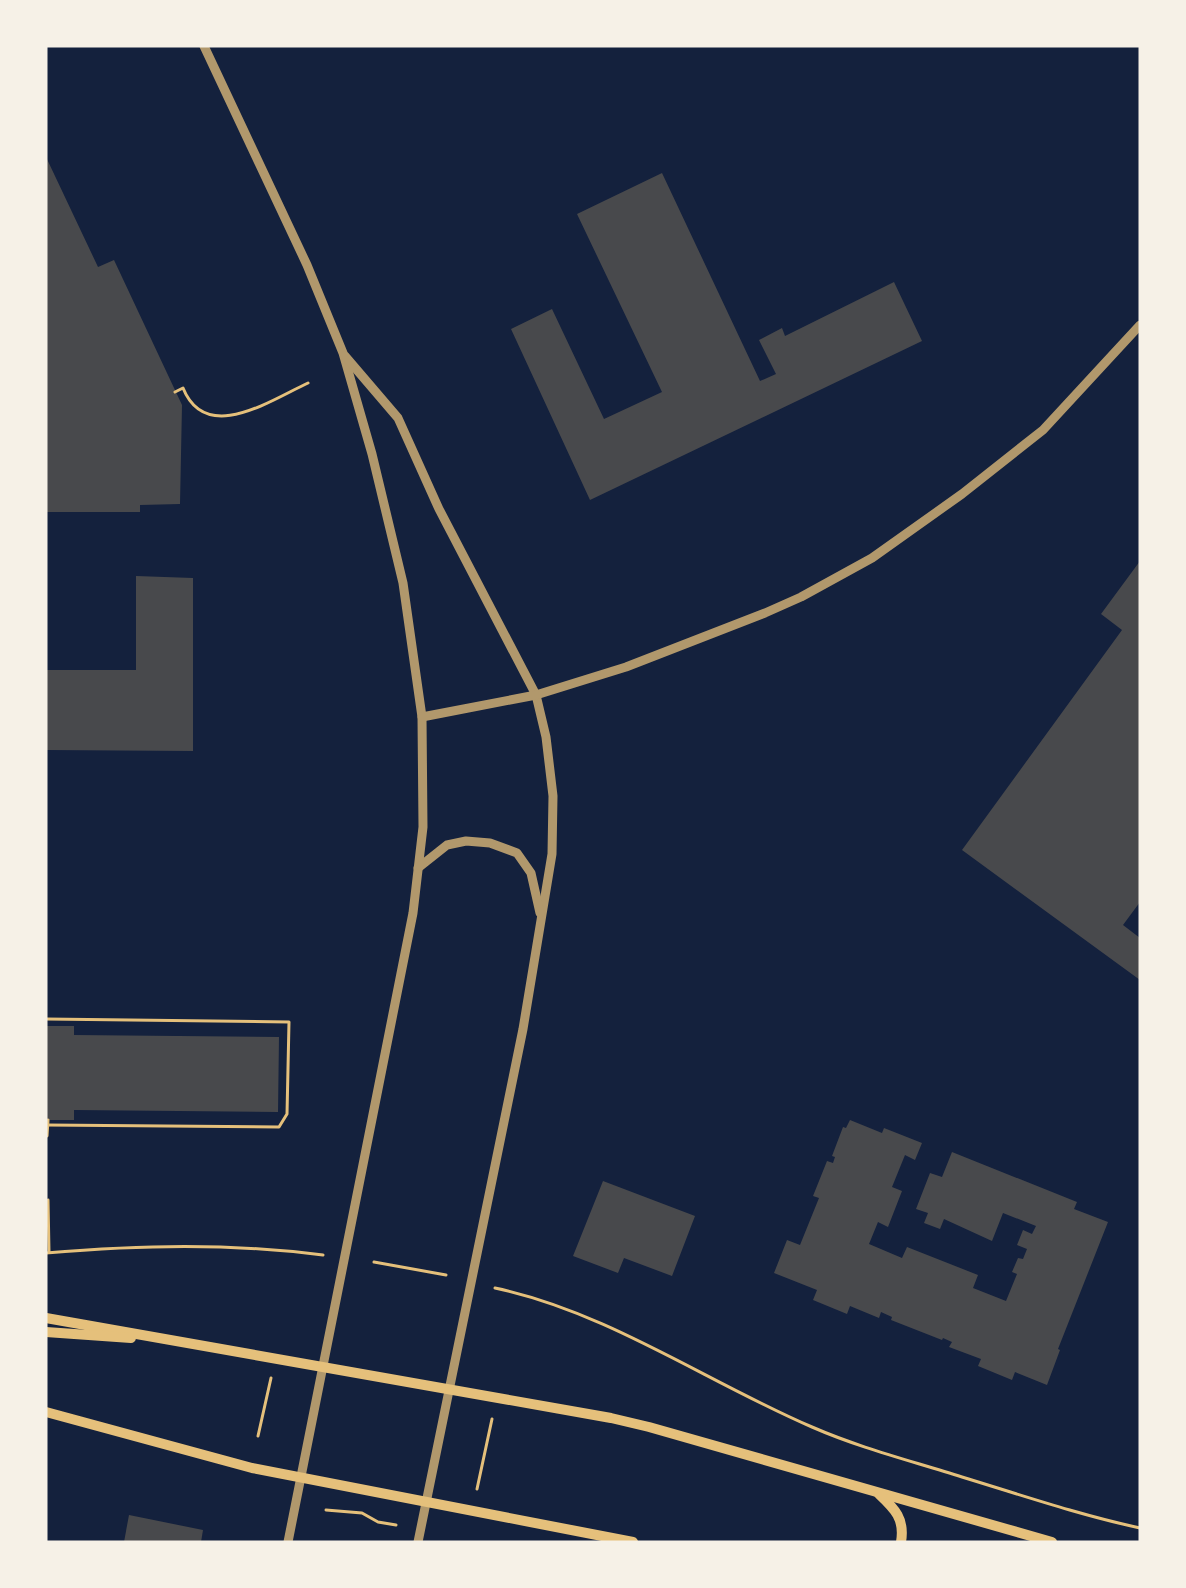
<svg xmlns="http://www.w3.org/2000/svg" width="1186" height="1588" font-family="Poppins,sans-serif">
<style>
.building{fill:#48494c}
.lines{fill:none;stroke-linecap:round;stroke-linejoin:round}
.path{stroke:#e5c07b;stroke-width:3}
.tertiary{stroke:#b1986c;stroke-width:9}
.secondary{stroke:#e5c07b;stroke-width:10}
</style>
<rect width="100%" height="100%" fill="#14213d"/>
<g class="building">
<polygon points="46,157 98,267 114,260 182,405 180,504 140,505 140,512 46,512"/>
<polygon points="662,173 760,381 776,374 759,340 782,328 785,336 894,282 922,341 590,500 511,329 552,309 604,419 662,392 577,214"/>
<polygon points="1140,561 1140,902 1123,925 1140,938 1140,980 962,850 1122,630 1101,614"/>
<polygon points="136,576 193,578 193,751 46,750 46,670 136,670"/>
<polygon points="46,1026 74,1026 74,1035 279,1037 278,1112 74,1110 74,1120 46,1120"/>
<polygon points="850,1120 882,1133 884,1128 922,1143 915,1160 905,1155 892,1187 902,1191 888,1227 878,1222 869,1244 902,1258 907,1247 978,1275 973,1288 1006,1301 1017,1274 1012,1272 1018,1258 1023,1259 1027,1249 1017,1245 1023,1230 1032,1234 1036,1226 1003,1213 992,1241 944,1219 940,1229 924,1223 928,1213 916,1209 930,1173 942,1177 952,1152 1077,1202 1074,1209 1108,1222 1058,1349 1060,1350 1047,1385 1015,1372 1012,1380 978,1366 981,1359 949,1347 952,1342 943,1338 942,1340 891,1320 892,1317 881,1312 879,1318 850,1306 847,1314 813,1300 817,1290 774,1273 787,1240 800,1245 819,1198 813,1196 827,1161 833,1163 835,1157 832,1156 843,1127 846,1128"/>
<polygon points="603,1181 695,1216 672,1276 624,1258 618,1273 573,1256"/>
<polygon points="129,1515 203,1530 201,1542 124,1542"/>
</g>
<g class="lines">
<g class="path">
<path d="M175 392 183 388C206 445 271 400 308 383"/>
<polyline points="46,1019 289,1022 287,1114 279,1127 46,1125"/>
<polyline points="47,1136 48,1120"/>
<polyline points="48,1200 49,1252"/>
<path d="M46 1253C141 1245 228 1243 323 1255"/>
<polyline points="374,1262 446,1275"/>
<path d="M495 1288C608 1312 707 1382 812 1427 860 1448 912 1461 962 1477 1021 1495 1080 1515 1140 1528"/>
<polyline points="258,1436 271,1378"/>
<polyline points="477,1489 492,1419"/>
<polyline points="326,1510 362,1513 378,1522 396,1525"/>
</g>
<g class="tertiary">
<polyline points="204,46 307,265 343,353 372,454 403,583 422,717 423,827 413,913 288,1542"/>
<polyline points="345,356 398,418 439,509 536,695 546,737 553,796 552,854 523,1029 418,1542"/>
<polyline points="422,717 536,695 626,667 765,613 801,597 872,558 962,494 1043,430 1140,325"/>
<polyline points="418,868 447,845 466,841 490,843 517,853 531,873 540,913"/>
</g>
<g class="secondary">
<polyline points="46,1318 611,1418 649,1427 1052,1542"/>
<polyline points="46,1332 131,1338"/>
<polyline points="46,1412 252,1468 633,1542"/>
<path d="M879 1494C895 1509 905 1519 901 1542"/>
</g>
</g>
<rect width="1186" height="1588" fill="none" stroke="#f6f1e7" stroke-width="95"/>
</svg>
